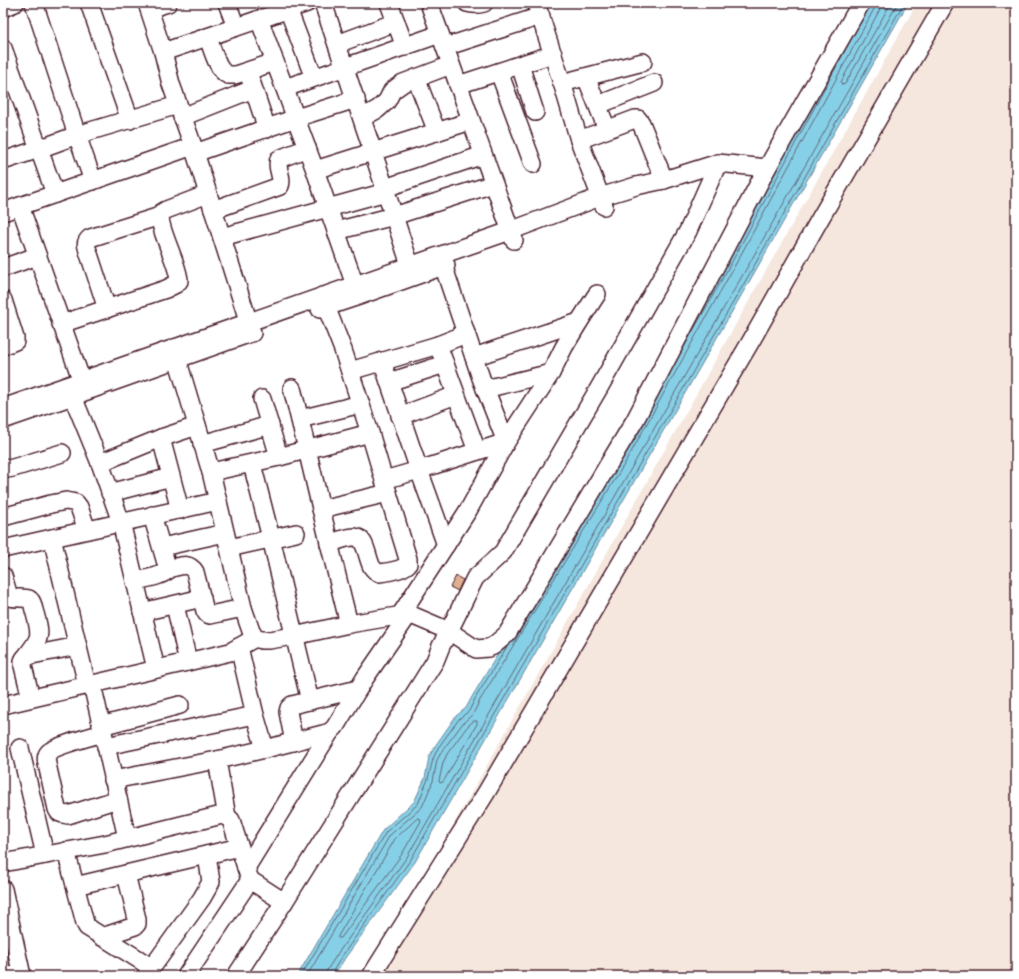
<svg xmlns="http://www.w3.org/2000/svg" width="1019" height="979" font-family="Caveat,sans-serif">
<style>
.built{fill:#f5e7de}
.water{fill:#86d0e7;stroke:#6e899c}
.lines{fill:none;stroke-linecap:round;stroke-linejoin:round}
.shore{stroke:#626676;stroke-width:1}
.building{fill:#dfb090;stroke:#4a1f2b}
.minor-casing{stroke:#4a1f2b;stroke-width:20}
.minor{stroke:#fff;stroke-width:17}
</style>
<rect width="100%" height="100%" fill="#fff"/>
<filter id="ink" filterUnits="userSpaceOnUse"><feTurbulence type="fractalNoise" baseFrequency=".025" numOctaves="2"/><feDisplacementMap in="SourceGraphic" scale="8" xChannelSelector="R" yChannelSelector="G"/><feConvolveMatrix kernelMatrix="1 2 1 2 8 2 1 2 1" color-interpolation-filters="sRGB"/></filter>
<g filter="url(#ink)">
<polygon class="built" points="917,3 1016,3 1016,976 368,976"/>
<polygon class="water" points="867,3 908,3 749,282 415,862 345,958 334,976 297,976 383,830 407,808 414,802 425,778 429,757 435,746 456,716 466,708 473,695 617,458 638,422 731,254"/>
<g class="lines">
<g class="shore">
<polyline points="881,3 879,11 841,82 842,85 845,84 891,3"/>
<polyline points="680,354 735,256 857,28"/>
<polygon points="474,721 477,721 477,724 443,782 440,783 439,781 443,763 447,754 467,727"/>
<polygon points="418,818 420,819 421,821 402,854 341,938 338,938 338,936 395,839"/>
<polyline points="301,976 386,832 418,804 428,779 433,759 438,748 459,719 469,711 476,697 508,645"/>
<polyline points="307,976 390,835 422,807 433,781 437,760 442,751 463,723 473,714 480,700 625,463 645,427 739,258 874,9 875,3"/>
<polyline points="326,976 327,970 338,953 407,857 741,278 898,3"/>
<polyline points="331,976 332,973 342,956 411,859 746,280 904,3"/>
</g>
</g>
<polygon class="building" points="456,576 463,580 458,591 450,587"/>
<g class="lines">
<g class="minor-casing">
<g id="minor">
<polyline points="34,3 77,135 93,181"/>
<polyline points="89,3 130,120"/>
<polyline points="147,3 163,52 171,84 193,146 252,333"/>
<polyline points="227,3 236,27"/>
<polyline points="323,3 373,152 410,265"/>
<polyline points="389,3 405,47"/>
<polyline points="429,3 514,240"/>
<path d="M467 3C473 5 477 5 484 3"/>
<polyline points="536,3 564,89 579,140 604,206"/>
<polyline points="3,8 15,3"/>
<polyline points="149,9 168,3"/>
<polyline points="288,9 314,78"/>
<polyline points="259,19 315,170 358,294"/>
<path d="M208 37C211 46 218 72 228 75 229 75 233 75 235 75L275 62"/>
<polyline points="337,44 396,22"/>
<polyline points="445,47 541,16"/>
<polyline points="3,48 55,194"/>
<polyline points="163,52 307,3"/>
<polyline points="520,65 535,112"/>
<polyline points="499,72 533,164"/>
<polyline points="586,77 607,129"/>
<polyline points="250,78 267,129"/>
<polyline points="416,78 437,132"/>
<polyline points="562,83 643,62"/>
<polyline points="458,85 553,54"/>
<polyline points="285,88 440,34"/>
<polyline points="598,105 654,83"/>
<polyline points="182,117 253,89"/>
<polyline points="362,118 378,109 387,101 392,91 396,88 403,83 451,65"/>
<polyline points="579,140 635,119 638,119 641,123 664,180"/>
<polyline points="195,153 296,118 356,99"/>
<polyline points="3,161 39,149 77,135 178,105"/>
<polyline points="315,170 471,121"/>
<polyline points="385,188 483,155"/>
<polyline points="20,206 85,390"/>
<path d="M213 210 280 186C284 177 275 168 279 159L307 148"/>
<polyline points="3,212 193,146"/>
<polyline points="336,231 394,216 493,184"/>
<polyline points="222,237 386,192"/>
<polyline points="3,268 37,256"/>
<polyline points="3,300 15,338 15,341 3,346"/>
<path d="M107 309 88 251C86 245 85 242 90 238L160 216"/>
<polyline points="320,309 359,296 446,265"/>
<path d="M61 324 166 289 176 284 179 281C179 264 156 226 161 213L166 210 208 194"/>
<polyline points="438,345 477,451"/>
<polyline points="174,348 211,472 243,608 251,631 255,638 261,640 269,640 294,636 349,624 409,614 449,631 475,578 503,552 599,388 688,231 718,163"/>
<polyline points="474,357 579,322"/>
<polyline points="382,361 419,470 446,545"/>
<polyline points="350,371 438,345 466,334"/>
<polyline points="389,382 445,364"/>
<polyline points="69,387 100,463 121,522 156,669"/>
<path d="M292 388C312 467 329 546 349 624"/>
<polyline points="485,389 551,373"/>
<polyline points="262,399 279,457"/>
<polyline points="3,408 510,231 600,197 636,186 664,180 718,163 767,168"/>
<polyline points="400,416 456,395"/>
<polyline points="300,419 361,404"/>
<polyline points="3,420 73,396 248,334"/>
<polyline points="370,433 384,480 419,470 506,442 481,378 440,256"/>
<polyline points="161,438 180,510"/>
<polyline points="202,444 270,425"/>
<polyline points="100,463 161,438 197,426"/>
<polyline points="252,464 271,538 310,701"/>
<polyline points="3,467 7,469 13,468 62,453"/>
<polyline points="211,472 279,457 370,433 343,350 322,296"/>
<polyline points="110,493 171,477"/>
<polyline points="321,509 388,493"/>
<path d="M152 515 166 563 171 568C181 566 189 562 195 572L205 611 207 614 210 615 243 608"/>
<polyline points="3,517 51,504 66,501 76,503 79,507 87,530"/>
<polyline points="52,538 87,685"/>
<path d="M329 544C337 541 346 537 354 537 366 536 367 559 372 567 374 570 377 572 379 573 388 572 402 570 408 564V559L384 480"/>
<polyline points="162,547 225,533"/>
<polyline points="229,548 296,533"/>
<polyline points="3,549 218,501"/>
<path d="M3 576 8 593 10 597C16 599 24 597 29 599 33 601 33 607 34 610 42 637 41 638 24 659"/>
<path d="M135 581C148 578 161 577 171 568"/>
<polyline points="175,605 188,662"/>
<polyline points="142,612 202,598"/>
<polyline points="401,614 469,509 506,442 551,373 564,347 579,322 597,294"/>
<polyline points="239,647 255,715 265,749"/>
<polyline points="92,684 127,838"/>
<polyline points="31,698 23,666 23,661 24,659 32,655 78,646"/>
<polyline points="3,705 230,652 255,638"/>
<polyline points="101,726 180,705"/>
<path d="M103 733C93 736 55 746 49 752 46 755 46 760 47 764L57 809C59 814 62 814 68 815L118 799"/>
<polyline points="294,742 288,712 289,708 292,705 358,689"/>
<polyline points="106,746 255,715"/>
<polyline points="20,748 45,855"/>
<polyline points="217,760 227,817"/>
<polyline points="113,780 217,760 265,749 323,734 330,732 335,727 365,678 409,614"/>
<polyline points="66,851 85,923 87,927 151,967"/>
<polyline points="3,863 105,844 222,815 227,817 231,820 250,880 284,902"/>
<polyline points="246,868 330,732"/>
<polyline points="75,886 240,847"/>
<polyline points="3,889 22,976"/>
<polyline points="102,937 135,926 137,924 137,919 126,874"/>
<polyline points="3,973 10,976"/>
<polyline points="146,976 202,898 211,882 207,855"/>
<polyline points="186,976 250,880"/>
<polyline points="236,976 284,902 435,661 441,646 449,631 476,649 488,648 493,646 507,634 635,420 767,168 861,3"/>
<polyline points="371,976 486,793 751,341 821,217 945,3"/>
</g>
</g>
<use href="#minor" class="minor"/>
</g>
</g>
<rect width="1019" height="979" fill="none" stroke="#fff" stroke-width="16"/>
<rect x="8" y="8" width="1003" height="963" fill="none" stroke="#4a1f2b" stroke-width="1.5" filter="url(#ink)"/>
</svg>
